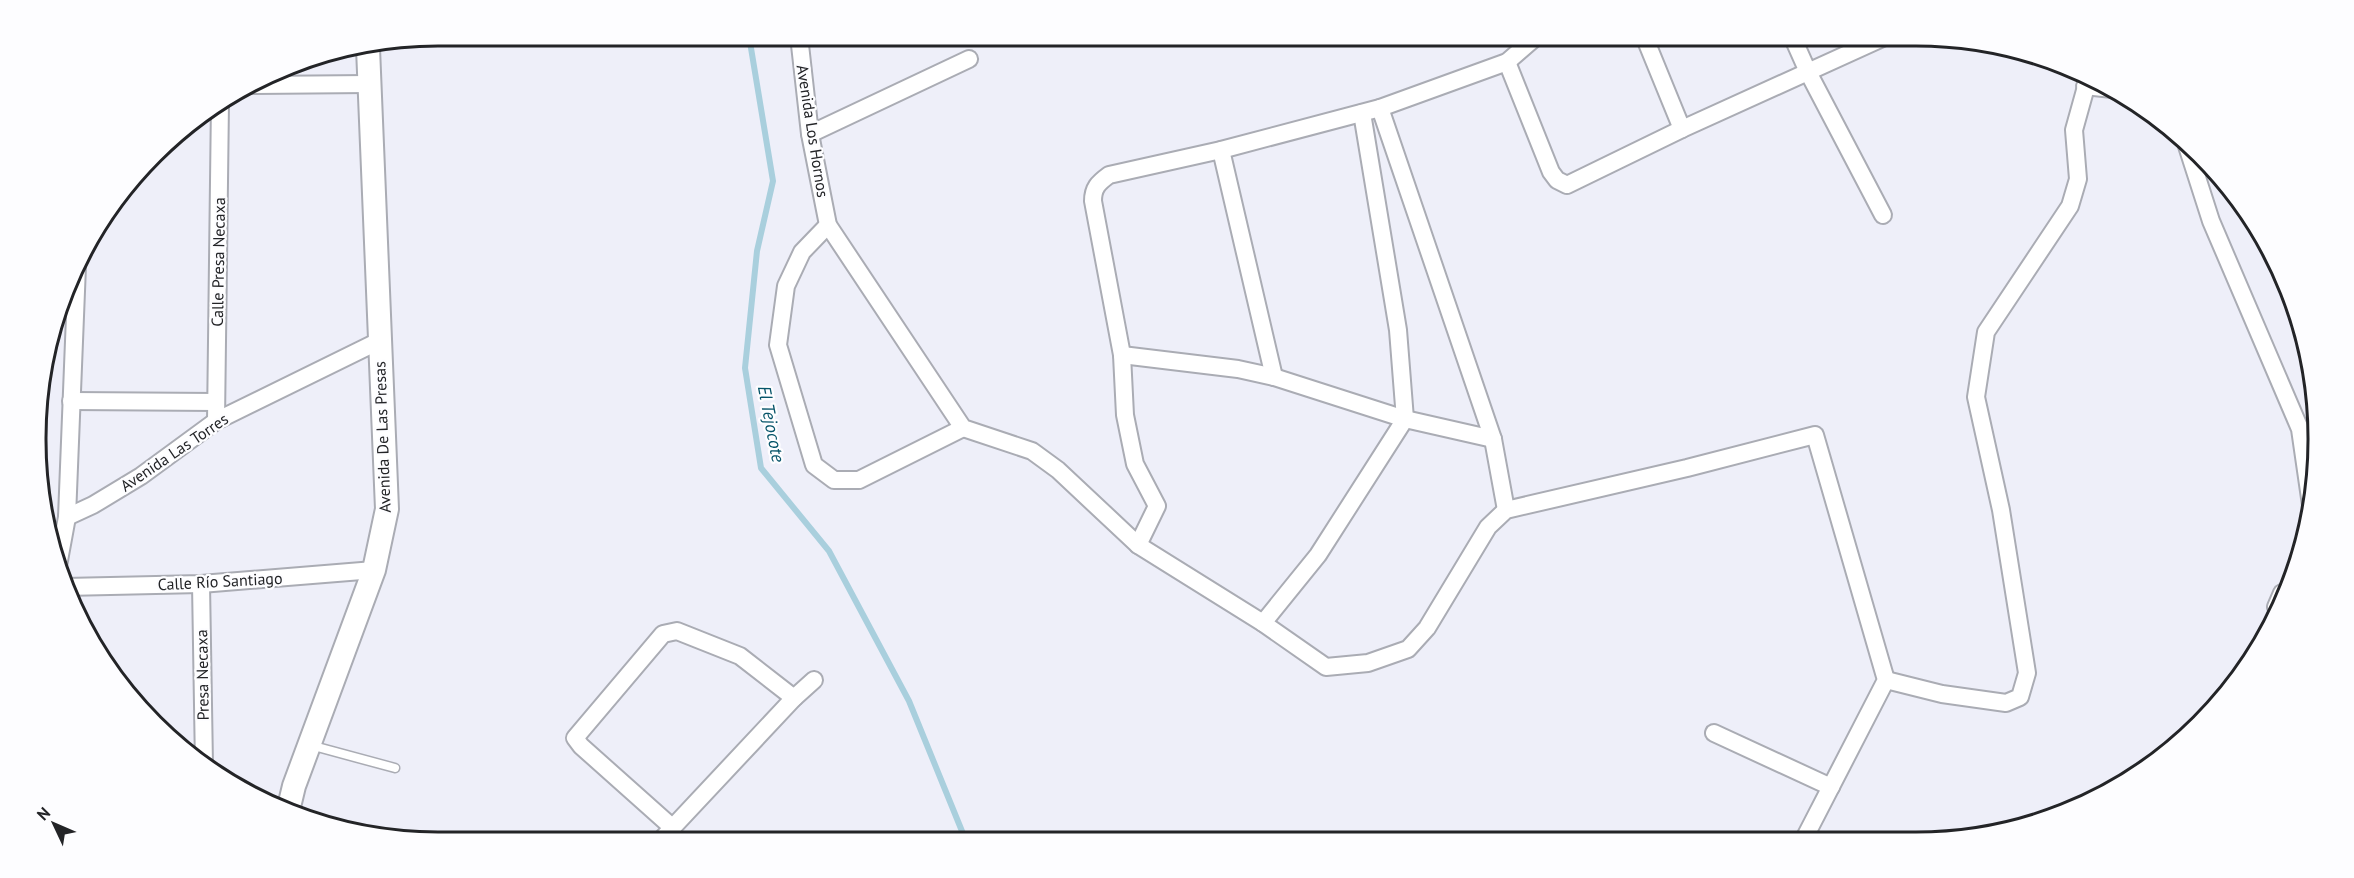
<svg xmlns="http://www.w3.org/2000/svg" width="2354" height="878" font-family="'PT Sans',sans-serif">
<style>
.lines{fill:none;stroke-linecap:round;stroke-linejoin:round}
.stream{stroke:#a9cfdd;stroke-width:6}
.service-casing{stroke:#aaacb4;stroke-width:11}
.minor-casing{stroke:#aaacb4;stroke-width:20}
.secondary-casing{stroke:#aaacb4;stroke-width:26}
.service{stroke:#fff;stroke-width:8}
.minor{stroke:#fff;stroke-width:16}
.secondary{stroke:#fff;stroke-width:22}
.labels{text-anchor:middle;stroke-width:4.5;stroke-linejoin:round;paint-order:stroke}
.street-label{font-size:16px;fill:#232427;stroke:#fdfdff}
.water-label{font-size:18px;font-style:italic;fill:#065469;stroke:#fdfdff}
.rim{fill:none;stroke:#232427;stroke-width:3}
</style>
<rect width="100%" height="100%" fill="#eeeff9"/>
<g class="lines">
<polyline class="stream" points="749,36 773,181 757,251 745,368 761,468 829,551 909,701 966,841"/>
<g class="service-casing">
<polyline id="service" points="310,745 395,768"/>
</g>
<g class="minor-casing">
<g id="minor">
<polyline points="799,36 810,134 828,225 963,428 1032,451 1058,470 1138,545 1263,623 1326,667 1368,663 1408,649 1427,628 1488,527 1506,510 1687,468 1815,435 1886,680 1804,839"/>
<polyline points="1644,36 1682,129"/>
<polyline points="1792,36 1808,72 1883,215"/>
<polyline points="1507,62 1551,172 1557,180 1567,185 1682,129 1887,36"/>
<polyline points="249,85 369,84"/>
<polyline points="2085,86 2112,89"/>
<polyline points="1380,108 1493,439 1506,510"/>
<polyline points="810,134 969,59"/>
<polyline points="2186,143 2211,221 2300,429 2311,505"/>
<polyline points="1221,150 1274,377"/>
<polyline points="828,225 802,252 786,286 778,345 814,465 834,480 859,480 963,428"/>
<polyline points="1122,355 1238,369 1274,377 1405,419 1493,439"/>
<polyline points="71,401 216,402"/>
<polyline points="216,421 220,102"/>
<polyline points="67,517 93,505 141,476 216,421 379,341"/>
<path d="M1138 545 1157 506 1135 464 1125 415 1122 355 1093 201C1093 188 1098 183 1109 175L1221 150 1380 108 1507 62 1537 36"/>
<polyline points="58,566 67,517 77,266"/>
<polyline points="201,584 204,765"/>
<polyline points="65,587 201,584 374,570"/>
<polyline points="2276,607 2282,593"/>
<polyline points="1263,623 1318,555 1405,419 1398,330 1362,113"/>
<polyline points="1886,680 1942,694 2006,703 2020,697 2027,673 2001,510 1976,397 1986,332 2070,206 2078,179 2074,130 2089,76"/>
<polyline points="1714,733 1831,787"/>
<polyline points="673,828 581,746 575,738 663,634 677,631 740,656 794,698"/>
<polyline points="660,841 794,698 814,680"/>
</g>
</g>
<g class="secondary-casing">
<polyline id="secondary" points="288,811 294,786 374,570 387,509 368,48"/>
</g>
<use href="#service" class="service"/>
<use href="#minor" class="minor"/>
<use href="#secondary" class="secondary"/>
</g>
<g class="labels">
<g class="street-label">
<text transform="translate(813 131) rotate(81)" y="6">Avenida Los Hornos</text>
<text transform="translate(218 262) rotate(-89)" y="6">Calle Presa Necaxa</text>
<text transform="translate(382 437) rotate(-92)" y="6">Avenida De Las Presas</text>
<text transform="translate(174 452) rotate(-34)" y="6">Avenida Las Torres</text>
<text transform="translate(220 581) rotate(-3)" y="6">Calle Río Santiago</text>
<text transform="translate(202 675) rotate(-91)" y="6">Presa Necaxa</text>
</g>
<g class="water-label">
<text transform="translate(771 424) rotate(79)" y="6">El Tejocote</text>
</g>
</g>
<path d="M0 0H2354V878H0ZM438 46H1916A392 392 0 0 1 2308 438V440A392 392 0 0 1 1916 832H438A392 392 0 0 1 46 440V438A392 392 0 0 1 438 46Z" fill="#fdfdff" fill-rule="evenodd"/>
<path class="rim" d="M438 46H1916A392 392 0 0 1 2308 438V440A392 392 0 0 1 1916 832H438A392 392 0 0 1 46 440V438A392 392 0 0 1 438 46Z"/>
<g transform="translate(54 824) rotate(314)" stroke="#fdfdff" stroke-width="4.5" paint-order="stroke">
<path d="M0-4.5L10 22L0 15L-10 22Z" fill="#232427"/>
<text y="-9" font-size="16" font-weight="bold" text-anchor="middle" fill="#232427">N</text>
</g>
</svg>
